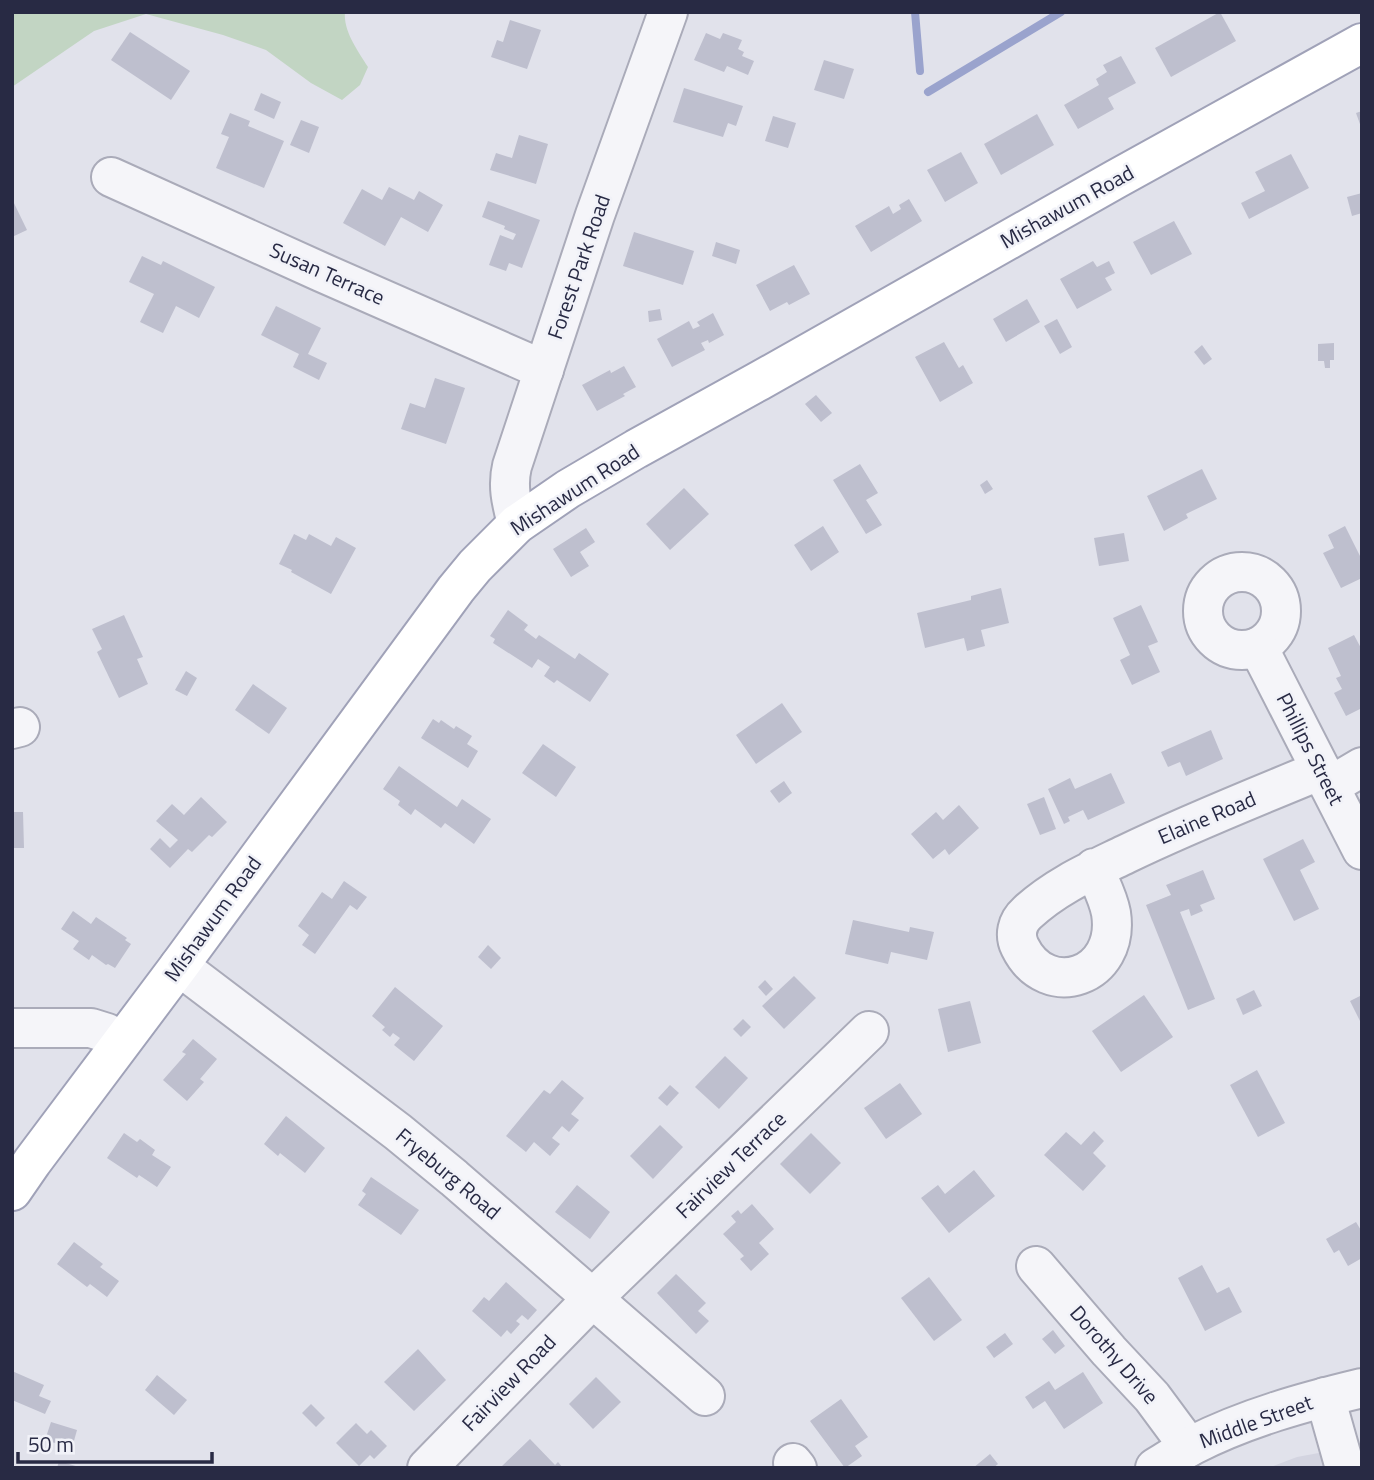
<svg xmlns="http://www.w3.org/2000/svg" width="1374" height="1480" font-family="'Titillium Web',sans-serif">
<style>
.built{fill:#d3d4e0}
.green{fill:#c2d5c3}
.lines{fill:none;stroke-linecap:round;stroke-linejoin:round}
.stream{stroke:#9aa3cd;stroke-width:8}
.building{fill:#bebfce}
.minor-casing{stroke:#aaabb9;stroke-width:42}
.major-casing{stroke:#a0a2b8;stroke-width:42}
.minor{stroke:#f5f5f9;stroke-width:38}
.major{stroke:#fff;stroke-width:38}
.labels{text-anchor:middle;stroke-width:5;stroke-linejoin:round;paint-order:stroke}
.street-label{font-size:21px;fill:#282a44;stroke:#f1f2f8}
</style>
<rect width="100%" height="100%" fill="#e1e2eb"/>
<polygon class="built" points="1362,1445 1362,1468 1268,1468 1297,1457"/>
<path class="green" d="M12 12H345C343 31 358 51 368 67L360 85 342 100 311 83 266 50 223 35 146 14 94 31 12 87Z"/>
<g class="lines">
<g class="stream">
<polyline points="915,12 920,71"/>
<polyline points="928,92 1061,12"/>
</g>
</g>
<g class="building">
<polygon points="1220,12 1236,41 1171,77 1155,48"/>
<polygon points="510,20 541,30 527,69 491,57 497,40 503,42"/>
<polygon points="130,32 190,71 171,100 111,60"/>
<polygon points="706,33 720,39 723,33 742,40 738,49 744,52 742,56 754,61 748,75 727,66 724,72 694,60"/>
<polygon points="1121,56 1136,83 1108,98 1114,109 1078,129 1064,105 1099,85 1096,79 1107,72 1103,65"/>
<polygon points="824,60 854,69 844,99 814,90"/>
<polygon points="684,88 743,106 736,126 728,123 723,137 673,122"/>
<polygon points="261,93 281,102 274,119 254,110"/>
<polygon points="1362,111 1362,127 1361,127 1356,113"/>
<polygon points="230,113 250,121 248,126 284,141 264,188 216,168 229,137 221,134"/>
<polygon points="1037,114 1054,145 1001,175 984,144"/>
<polygon points="773,116 796,123 788,148 765,141"/>
<polygon points="301,120 319,127 309,153 290,145"/>
<polygon points="519,135 548,144 536,184 490,170 496,153 512,158"/>
<polygon points="961,152 978,183 945,202 927,170"/>
<polygon points="1291,154 1309,188 1249,219 1241,203 1265,191 1255,172"/>
<polygon points="389,187 414,200 419,191 443,205 428,232 401,217 385,246 343,223 362,189 382,200"/>
<polygon points="1362,193 1362,213 1352,216 1347,197"/>
<polygon points="12,199 27,230 12,237"/>
<polygon points="909,199 922,221 871,252 855,226 889,206 893,214 901,209 899,205"/>
<polygon points="488,201 540,220 522,268 509,263 506,271 489,265 500,235 513,240 516,234 504,229 505,226 482,217"/>
<polygon points="1174,221 1192,254 1151,275 1133,242"/>
<polygon points="634,232 694,251 683,285 623,266"/>
<polygon points="716,242 740,250 736,264 712,256"/>
<polygon points="142,256 161,265 163,261 215,287 199,318 176,306 163,333 140,322 154,294 129,282"/>
<polygon points="1093,261 1097,267 1109,261 1115,273 1105,278 1112,290 1077,309 1060,279"/>
<polygon points="794,265 810,294 789,305 787,302 770,311 756,285"/>
<polygon points="1027,299 1040,322 1006,342 993,319"/>
<polygon points="276,306 321,328 308,354 327,363 319,380 293,367 299,354 261,335"/>
<polygon points="660,309 662,320 649,322 648,311"/>
<polygon points="713,313 724,335 709,343 708,340 701,343 705,350 672,367 657,339 689,321 693,329 700,326 697,322"/>
<polygon points="1057,319 1072,347 1060,354 1044,326"/>
<polygon points="944,342 959,368 963,365 973,383 940,402 915,357"/>
<polygon points="1334,343 1334,360 1330,360 1330,368 1325,368 1324,361 1318,361 1318,344"/>
<polygon points="1202,345 1212,359 1204,365 1194,352"/>
<polygon points="624,366 636,387 623,394 625,396 597,411 582,385 610,370 611,373"/>
<polygon points="435,378 465,388 446,444 401,429 410,403 425,408"/>
<polygon points="816,395 832,413 821,422 805,404"/>
<polygon points="860,464 878,493 866,500 882,525 866,534 833,480"/>
<polygon points="1202,469 1217,499 1186,514 1188,518 1164,531 1147,496"/>
<polygon points="987,480 993,489 985,494 980,485"/>
<polygon points="684,488 709,514 670,550 646,524"/>
<polygon points="823,526 839,552 811,571 794,545"/>
<polygon points="1345,526 1362,560 1362,578 1341,588 1323,553 1334,548 1328,535"/>
<polygon points="586,528 595,542 580,552 589,566 571,577 553,549"/>
<polygon points="1124,533 1129,561 1099,566 1094,538"/>
<polygon points="294,534 306,540 309,534 331,546 336,537 356,548 331,594 291,572 292,570 279,564"/>
<polygon points="1001,588 1009,623 981,630 985,646 967,651 964,638 925,648 917,613 971,600 971,596"/>
<polygon points="1141,605 1158,642 1148,646 1160,672 1132,685 1120,660 1130,655 1113,618"/>
<polygon points="508,610 528,625 524,630 536,639 539,635 575,659 579,653 609,674 590,702 557,680 554,683 544,676 550,667 538,659 532,668 493,643 495,639 490,636"/>
<polygon points="124,615 143,657 137,659 148,684 119,698 97,652 102,649 92,629"/>
<polygon points="1354,635 1362,650 1362,708 1346,716 1334,693 1342,689 1336,678 1341,676 1328,648"/>
<polygon points="186,671 197,678 187,696 175,690"/>
<polygon points="253,684 287,708 269,734 235,710"/>
<polygon points="782,703 802,732 756,764 736,735"/>
<polygon points="433,719 439,723 441,720 454,729 456,726 472,736 467,744 478,751 468,768 421,738"/>
<polygon points="1211,730 1223,759 1186,776 1180,762 1168,767 1161,752"/>
<polygon points="543,744 576,767 556,797 522,773"/>
<polygon points="399,766 457,807 462,799 491,819 474,844 445,823 441,828 415,809 411,815 398,805 400,801 383,789"/>
<polygon points="1111,773 1125,803 1088,820 1083,810 1068,817 1070,821 1064,824 1048,789 1070,778 1075,789"/>
<polygon points="784,781 792,793 779,803 770,791"/>
<polygon points="201,797 227,822 212,837 209,835 192,852 188,849 170,868 150,849 160,838 170,848 178,840 156,821 172,804 184,815"/>
<polygon points="1044,797 1056,829 1040,835 1027,804"/>
<polygon points="959,805 979,828 949,855 945,849 933,859 911,834 936,812 943,820"/>
<polygon points="12,812 23,812 24,848 12,848"/>
<polygon points="1303,839 1315,862 1300,870 1319,909 1294,921 1263,859"/>
<polygon points="1203,870 1215,899 1200,905 1203,911 1191,916 1189,909 1180,912 1215,999 1188,1010 1146,905 1171,895 1166,885"/>
<polygon points="344,881 367,897 357,910 350,905 315,954 302,945 309,935 298,926 322,892 332,899"/>
<polygon points="73,911 91,924 96,917 127,938 125,940 131,944 115,968 108,964 106,965 92,955 89,960 73,949 79,941 61,929"/>
<polygon points="853,920 909,932 910,927 934,932 927,960 891,952 888,964 845,954"/>
<polygon points="488,945 501,958 491,969 478,957"/>
<polygon points="794,976 816,998 784,1029 762,1006"/>
<polygon points="765,980 773,989 766,996 758,987"/>
<polygon points="395,987 443,1026 414,1061 394,1045 400,1038 393,1033 390,1037 382,1030 385,1027 372,1016"/>
<polygon points="1254,990 1262,1006 1243,1015 1236,999"/>
<polygon points="1144,995 1173,1037 1121,1072 1092,1031"/>
<polygon points="1362,995 1362,1025 1350,1001"/>
<polygon points="970,1001 981,1043 948,1052 938,1009"/>
<polygon points="743,1019 751,1027 741,1037 733,1029"/>
<polygon points="193,1039 217,1059 200,1079 204,1082 187,1101 163,1080 186,1054 182,1052"/>
<polygon points="725,1056 748,1078 719,1109 695,1087"/>
<polygon points="1257,1070 1285,1123 1258,1137 1230,1085"/>
<polygon points="562,1080 584,1098 571,1114 579,1120 569,1132 562,1126 552,1138 560,1144 550,1156 534,1142 526,1152 506,1136 544,1090 550,1094"/>
<polygon points="900,1083 922,1114 886,1139 864,1108"/>
<polygon points="670,1085 679,1093 667,1106 658,1098"/>
<polygon points="286,1116 325,1148 305,1173 280,1153 278,1156 264,1144"/>
<polygon points="660,1125 683,1147 653,1179 630,1156"/>
<polygon points="1094,1131 1104,1141 1093,1153 1106,1166 1083,1191 1044,1155 1066,1132 1081,1145"/>
<polygon points="124,1133 137,1142 140,1139 155,1150 152,1155 171,1167 157,1187 139,1175 137,1178 107,1158"/>
<polygon points="811,1133 841,1163 810,1194 780,1164"/>
<polygon points="974,1170 995,1196 949,1233 921,1198 938,1185 945,1194"/>
<polygon points="371,1177 419,1210 401,1235 358,1205 366,1194 362,1191"/>
<polygon points="577,1185 610,1212 590,1239 555,1212"/>
<polygon points="752,1204 774,1229 759,1243 769,1254 751,1271 740,1259 744,1256 723,1234 736,1222 731,1216 738,1210 741,1214"/>
<polygon points="1356,1222 1362,1232 1362,1258 1348,1266 1339,1250 1334,1253 1326,1239"/>
<polygon points="74,1242 103,1264 100,1267 119,1281 107,1297 90,1284 87,1287 57,1264"/>
<polygon points="1202,1265 1217,1293 1229,1287 1242,1312 1205,1331 1178,1278"/>
<polygon points="676,1274 706,1303 698,1311 709,1321 696,1334 657,1293"/>
<polygon points="929,1277 962,1320 934,1341 901,1298"/>
<polygon points="506,1282 537,1310 528,1320 522,1315 516,1321 520,1324 511,1334 507,1330 501,1337 472,1311 484,1297 489,1301"/>
<polygon points="1053,1330 1065,1346 1055,1354 1042,1339"/>
<polygon points="1005,1333 1013,1344 994,1358 986,1347"/>
<polygon points="418,1349 446,1380 414,1411 384,1382"/>
<polygon points="12,1371 44,1385 39,1396 51,1401 45,1414 12,1400"/>
<polygon points="1083,1372 1103,1403 1064,1429 1045,1401 1033,1409 1025,1397 1049,1381 1055,1390"/>
<polygon points="157,1375 187,1400 174,1415 145,1390"/>
<polygon points="596,1377 621,1402 593,1429 569,1404"/>
<polygon points="841,1399 868,1437 855,1446 862,1456 845,1468 810,1421"/>
<polygon points="311,1404 325,1418 316,1427 302,1413"/>
<polygon points="51,1422 77,1430 72,1448 45,1440"/>
<polygon points="356,1423 367,1434 371,1430 387,1446 374,1459 370,1455 359,1466 336,1443"/>
<polygon points="530,1439 555,1465 558,1462 563,1468 500,1468"/>
<polygon points="990,1454 998,1464 993,1468 973,1468"/>
<polygon points="59,1461 79,1467 79,1468 57,1468"/>
</g>
<g class="lines">
<g class="minor-casing">
<g id="minor">
<polyline points="111,177 321,272 544,370"/>
<path d="M517 524C512 504 507 487 512 466L595 215 668 12"/>
<circle cx="1242" cy="611" r="39"/>
<polyline points="1258,647 1362,850"/>
<polyline points="12,729 20,727"/>
<polyline points="1330,786 1362,767"/>
<path d="M1094 868C1100 883 1108 897 1111 913 1121 977 1047 1002 1020 947 1014 935 1017 922 1027 913 1056 886 1091 871 1126 854 1190 823 1256 797 1321 770"/>
<polyline points="179,966 398,1132 454,1178 705,1396"/>
<polyline points="12,1028 91,1028 107,1033 121,1042"/>
<polyline points="1036,1266 1109,1351 1152,1397 1189,1447"/>
<polyline points="1325,1397 1345,1468"/>
<polyline points="793,1463 797,1468"/>
<polyline points="427,1468 593,1298 869,1031"/>
<path d="M1155 1468C1168 1460 1180 1452 1193 1445 1246 1418 1304 1402 1362 1388"/>
</g>
</g>
<g class="major-casing">
<polyline id="major" points="12,1191 32,1162 179,966 456,589 475,566 517,524 568,489 636,449 759,381 1116,179 1362,43"/>
</g>
<use href="#minor" class="minor"/>
<use href="#major" class="major"/>
</g>
<g class="labels">
<g class="street-label">
<text transform="translate(1067 207) rotate(-29)" y="7">Mishawum Road</text>
<text transform="translate(579 267) rotate(-71)" y="7">Forest Park Road</text>
<text transform="translate(327 274) rotate(24)" y="7">Susan Terrace</text>
<text transform="translate(575 490) rotate(-33)" y="7">Mishawum Road</text>
<text transform="translate(1310 749) rotate(63)" y="7">Phillips Street</text>
<text transform="translate(1207 818) rotate(-23)" y="7">Elaine Road</text>
<text transform="translate(213 919) rotate(-54)" y="7">Mishawum Road</text>
<text transform="translate(731 1165) rotate(-44)" y="7">Fairview Terrace</text>
<text transform="translate(448 1174) rotate(40)" y="7">Fryeburg Road</text>
<text transform="translate(1114 1355) rotate(49)" y="7">Dorothy Drive</text>
<text transform="translate(509 1383) rotate(-46)" y="7">Fairview Road</text>
<text transform="translate(1256 1422) rotate(-20)" y="7">Middle Street</text>
</g>
</g>
<rect width="1374" height="1480" fill="none" stroke="#282a44" stroke-width="28"/>
<path d="M18 1452v10h194v-10" fill="none" stroke="#282a44" stroke-width="3.5"/>
<text x="28" y="1452" font-size="21" fill="#282a44" stroke="#f1f2f8" stroke-width="5" paint-order="stroke">50 m</text>
</svg>
